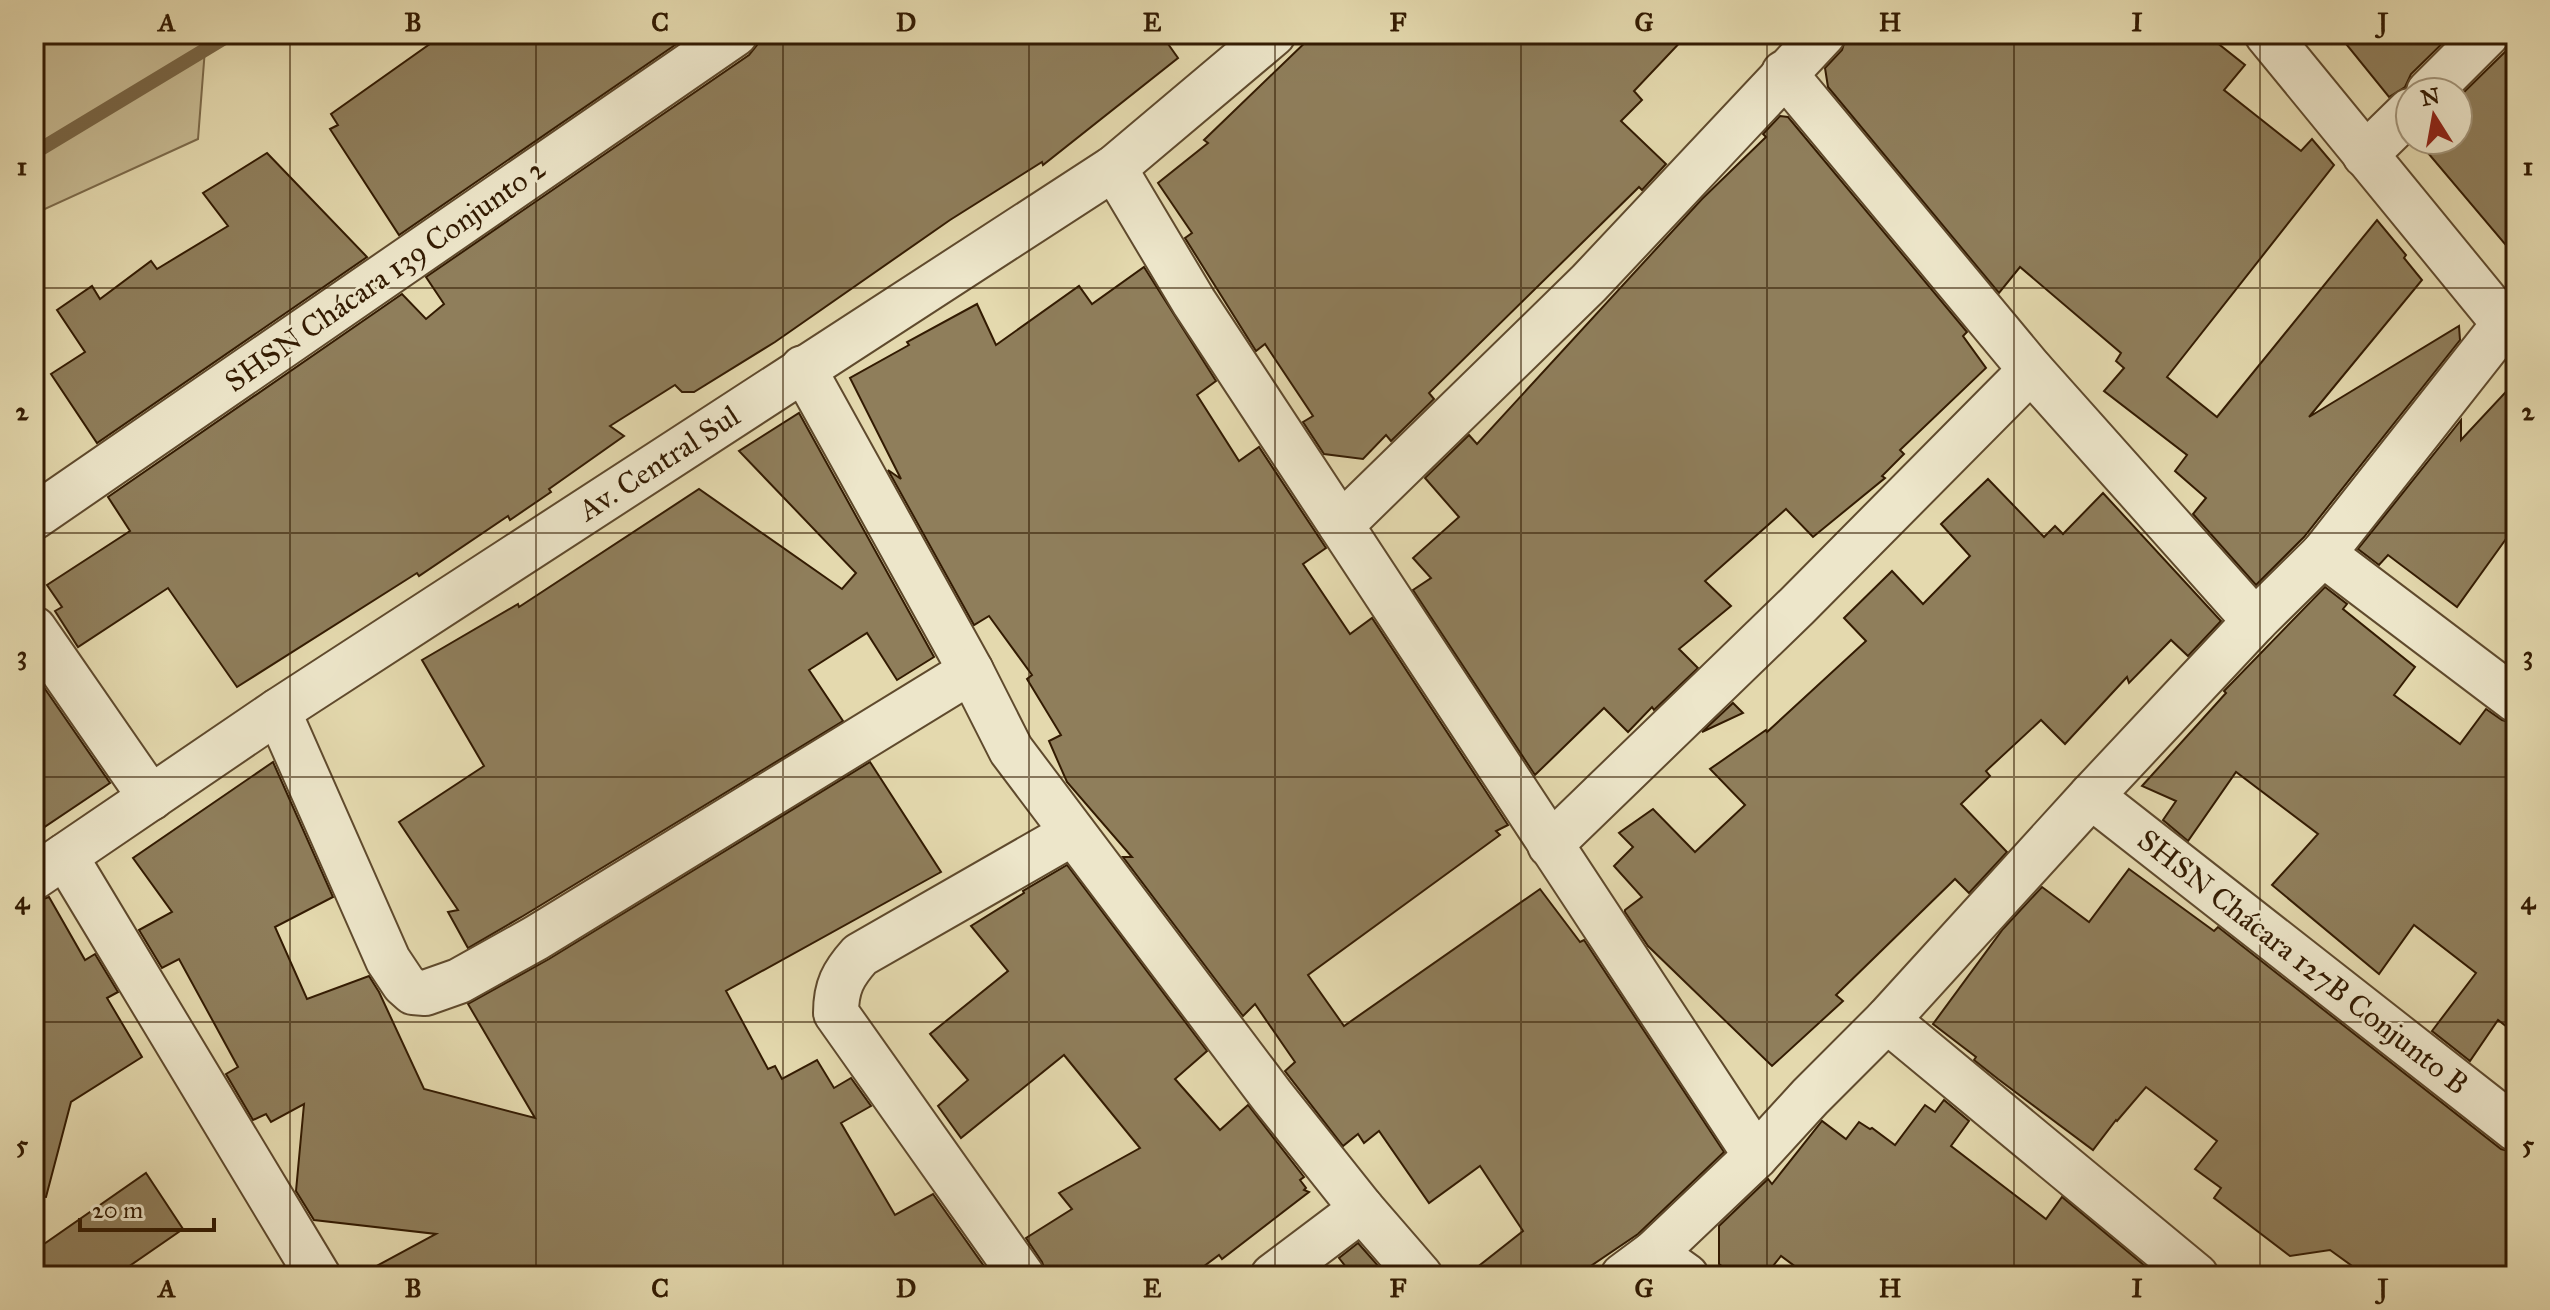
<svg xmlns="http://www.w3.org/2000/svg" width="2550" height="1310" font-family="'IM FELL Great Primer',serif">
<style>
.green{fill:#c6b991;stroke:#7c6a4a;stroke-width:2}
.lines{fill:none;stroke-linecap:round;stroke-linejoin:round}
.stream{stroke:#796646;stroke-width:14}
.building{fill:#8f7e5b;stroke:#331b02;stroke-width:2}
.minor-casing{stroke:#5f4a2d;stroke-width:48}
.tertiary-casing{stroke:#5f4a2d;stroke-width:48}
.minor{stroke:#ede6ca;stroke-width:44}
.tertiary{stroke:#ede6ca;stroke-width:44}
.grid{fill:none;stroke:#331b02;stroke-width:2;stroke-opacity:0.55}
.labels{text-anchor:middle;stroke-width:6;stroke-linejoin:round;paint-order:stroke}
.street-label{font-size:30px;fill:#331b02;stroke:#ede6ca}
.neatline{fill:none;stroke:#331b02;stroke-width:3}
.grid-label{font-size:26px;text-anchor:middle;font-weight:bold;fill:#331b02}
</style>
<rect width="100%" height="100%" fill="#e4d9ae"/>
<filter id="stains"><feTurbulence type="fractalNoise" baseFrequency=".0025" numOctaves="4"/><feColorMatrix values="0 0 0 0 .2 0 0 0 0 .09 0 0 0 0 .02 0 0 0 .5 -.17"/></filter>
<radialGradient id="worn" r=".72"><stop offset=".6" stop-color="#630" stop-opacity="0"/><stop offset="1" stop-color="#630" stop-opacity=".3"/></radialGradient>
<polygon class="green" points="34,34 209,34 205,49 198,139 34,214"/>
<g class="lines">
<polyline class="stream" points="34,153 231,34"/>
</g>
<g class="building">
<polygon points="444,34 691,34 399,235 330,129 338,125 331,114"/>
<polygon points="760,34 1161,34 1178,58 1043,165 1042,162 950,220 775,342 694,392 682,392 675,385 610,426 624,436 549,489 551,492 510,520 508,516 419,576 417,573 237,687 168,588 78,647 55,611 62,607 47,585 130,531 108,497 402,294 426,319 444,304 426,277 749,55 757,45"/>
<polygon points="1314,34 1688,34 1634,91 1642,100 1621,121 1666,164 1642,190 1639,187 1429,393 1434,399 1391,441 1386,435 1363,459 1324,454 1303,422 1313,416 1265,344 1256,351 1185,238 1192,233 1158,183 1208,143 1204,140"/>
<polygon points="1847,34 2206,34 2245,65 2224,90 2301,151 2312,139 2334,165 2167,377 2217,417 2377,220 2406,255 2404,258 2422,280 2309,417 2459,326 2460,340 2304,537 2256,585 2193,514 2206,498 2175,471 2187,455 2104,391 2124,368 2116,361 2121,353 2020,267 1999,293 1828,87 1825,68 1842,50"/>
<polygon points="2338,34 2452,34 2411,74 2405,87 2389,97"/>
<polygon points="2511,34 2516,34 2516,257 2417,140 2458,140 2458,98 2505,52 2511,41"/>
<polygon points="1780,116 1788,117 1967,332 1963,336 1986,368 1900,450 1904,454 1882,476 1885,478 1813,537 1786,509 1705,581 1731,606 1679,649 1698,668 1654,710 1652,707 1628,732 1604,708 1535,775 1413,590 1431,578 1413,558 1459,517 1425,478 1469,435 1477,444 1702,199 1766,137 1763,134"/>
<polygon points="267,153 367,257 97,443 51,374 85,352 57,310 92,286 100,299 151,261 157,269 228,226 203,193"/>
<polygon points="1144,267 1216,381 1197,395 1239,461 1259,447 1326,548 1303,564 1350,634 1372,618 1508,825 1496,831 1500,835 1308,975 1344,1026 1540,889 1580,942 1584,940 1724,1152 1638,1234 1576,1276 1466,1276 1523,1231 1480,1166 1429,1203 1379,1131 1364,1143 1358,1134 1343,1146 1285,1071 1295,1062 1255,1004 1243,1016 1123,857 1132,857 1067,782 1049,741 1061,735 1027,679 1032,675 989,616 974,625 888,470 901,479 850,378 909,345 907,342 977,304 996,345 1079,286 1092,304"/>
<polygon points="2516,381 2516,525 2457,607 2388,555 2379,565 2358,549 2461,420 2461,440"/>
<polygon points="799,413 934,657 897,680 867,633 809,670 843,721 523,916 468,948 448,912 458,910 399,822 484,766 422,660 518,604 519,607 699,489 842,589 856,573 739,451"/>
<polygon points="1988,479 2044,537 2055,526 2063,534 2103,493 2221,621 2188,656 2171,640 2129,683 2127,677 2065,744 2041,720 1986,771 1990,776 1961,804 2007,852 1969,893 1955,879 1836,995 1843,1001 1772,1066 1648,946 1625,912 1625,910 1642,897 1614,866 1633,847 1619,833 1653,809 1695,852 1745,805 1710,769 1766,730 1767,732 1866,641 1844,618 1892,571 1923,604 1970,556 1941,524"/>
<polygon points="2325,587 2347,604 2343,609 2415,667 2394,695 2460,744 2486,709 2502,720 2516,724 2516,1034 2498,1020 2470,1061 2432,1031 2476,973 2414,925 2379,974 2272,885 2318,834 2236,772 2188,841 2163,820 2176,801 2142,786 2226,693 2224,691"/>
<polygon points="34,673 110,783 34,834"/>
<polygon points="1733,703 1743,713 1702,732"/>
<polygon points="273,762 333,897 275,927 307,999 369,976 379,992 424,1089 535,1118 468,1004 549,959 870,762 941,872 726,991 768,1069 775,1066 782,1079 817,1060 834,1088 851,1078 871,1106 841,1123 895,1215 933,1194 991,1276 358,1276 436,1234 314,1220 296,1191 304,1104 271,1122 266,1114 253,1120 226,1074 238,1067 179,959 162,968 139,930 172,912 133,858"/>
<polygon points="1067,865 1207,1051 1175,1079 1220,1130 1248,1105 1304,1177 1300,1180 1306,1188 1304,1190 1309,1192 1222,1259 1219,1255 1191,1276 1047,1276 1042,1262 1026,1238 1072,1209 1059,1193 1140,1148 1064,1055 961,1138 938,1106 968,1080 930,1034 1008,971 971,926 1024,893 1023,891"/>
<polygon points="2129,869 2214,931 2218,927 2501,1149 2516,1153 2516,1276 2366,1276 2330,1250 2290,1256 2214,1198 2221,1188 2195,1169 2217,1141 2146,1087 2117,1121 2116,1120 2093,1150 1998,1079 1974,1060 1976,1057 1933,1024 2003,929 2042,887 2089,922"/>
<polygon points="49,897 85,960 95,954 118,992 107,998 142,1057 71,1102 46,1197 34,1196 34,902"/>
<polygon points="1944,1100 1969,1121 1951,1146 2046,1219 2062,1197 2157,1276 1808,1276 1781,1256 1765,1276 1735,1276 1719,1264 1719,1226 1768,1179 1772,1184 1822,1121 1846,1139 1859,1122 1870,1129 1872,1128 1895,1145 1925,1105 1935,1112"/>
<polygon points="146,1173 183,1229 115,1276 34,1276 34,1251"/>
<polygon points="1358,1243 1387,1276 1353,1276 1339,1258"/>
</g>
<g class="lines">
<g class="minor-casing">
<g id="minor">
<polyline points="1784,73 2031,370 2255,621"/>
<polyline points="2429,92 2487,34"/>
<polyline points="2365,155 2410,111"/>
<polyline points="1114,168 1194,302 1756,1156"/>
<polyline points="803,368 971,671 1011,750 1272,1096 1362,1209 1420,1276"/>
<polyline points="34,517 735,34"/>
<polyline points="1341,525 1589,283 1823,34"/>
<polyline points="2323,554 2516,700"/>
<polyline points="34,629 151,798"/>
<polyline points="278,711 388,960 404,984 413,992 425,993 459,981 536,938 971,671"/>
<polyline points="2091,796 2516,1129"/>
<polyline points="1550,845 1797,606 2031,370"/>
<polyline points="65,856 318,1276"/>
<polyline points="1887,1020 2196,1276"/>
<polyline points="1654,1253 1686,1276"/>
<path d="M1022 1276 836 1013C836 987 843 974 860 955L1073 833"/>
<polyline points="1273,1276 1362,1209"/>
<polyline points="1623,1276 1654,1253 1756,1156 1810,1097 1887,1020 2091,796 2255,621 2323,554 2505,323"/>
</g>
</g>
<g class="tertiary-casing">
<g id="tertiary">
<polyline points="2267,34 2516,338"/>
<polyline points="34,877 278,711 1114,168 1273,34"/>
</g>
</g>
<use href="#minor" class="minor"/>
<use href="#tertiary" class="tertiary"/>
</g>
<path class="grid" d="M290 34V1276M536 34V1276M783 34V1276M1029 34V1276M1275 34V1276M1521 34V1276M1767 34V1276M2014 34V1276M2260 34V1276M34 288H2516M34 533H2516M34 777H2516M34 1022H2516"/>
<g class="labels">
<g class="street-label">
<text transform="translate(385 275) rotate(-35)" y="10">SHSN Chácara 139 Conjunto 2</text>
<text transform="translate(659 463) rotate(-33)" y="10">Av. Central Sul</text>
<text transform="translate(2303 962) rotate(38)" y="10">SHSN Chácara 127B Conjunto B</text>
</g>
</g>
<rect width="2550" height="1310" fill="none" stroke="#e4d9ae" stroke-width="88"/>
<g transform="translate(2434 116) rotate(349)"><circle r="38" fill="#ede6ca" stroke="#a3957a" stroke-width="2"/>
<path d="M0-6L14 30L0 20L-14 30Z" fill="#8f2418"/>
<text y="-12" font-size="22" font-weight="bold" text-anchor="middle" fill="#331b02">N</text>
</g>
<path d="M80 1218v12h134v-12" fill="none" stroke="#331b02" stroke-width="4"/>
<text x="92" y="1218" font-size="24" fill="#331b02" stroke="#ede6ca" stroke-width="6" paint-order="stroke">20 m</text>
<rect x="44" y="44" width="2462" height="1222" class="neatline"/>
<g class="grid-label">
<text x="167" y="31">A</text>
<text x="413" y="31">B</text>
<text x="660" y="31">C</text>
<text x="906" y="31">D</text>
<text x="1152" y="31">E</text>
<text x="1398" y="31">F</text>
<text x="1644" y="31">G</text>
<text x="1890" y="31">H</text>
<text x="2137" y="31">I</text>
<text x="2383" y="31">J</text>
<text x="22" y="175">1</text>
<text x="2528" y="175">1</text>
<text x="22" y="420">2</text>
<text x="2528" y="420">2</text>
<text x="22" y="664">3</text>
<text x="2528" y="664">3</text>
<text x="22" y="909">4</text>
<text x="2528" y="909">4</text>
<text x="22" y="1153">5</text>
<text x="2528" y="1153">5</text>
<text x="167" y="1297">A</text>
<text x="413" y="1297">B</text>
<text x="660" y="1297">C</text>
<text x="906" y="1297">D</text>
<text x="1152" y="1297">E</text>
<text x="1398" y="1297">F</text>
<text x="1644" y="1297">G</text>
<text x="1890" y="1297">H</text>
<text x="2137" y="1297">I</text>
<text x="2383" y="1297">J</text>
</g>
<rect width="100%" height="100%" filter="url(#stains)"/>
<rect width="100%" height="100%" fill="url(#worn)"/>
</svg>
